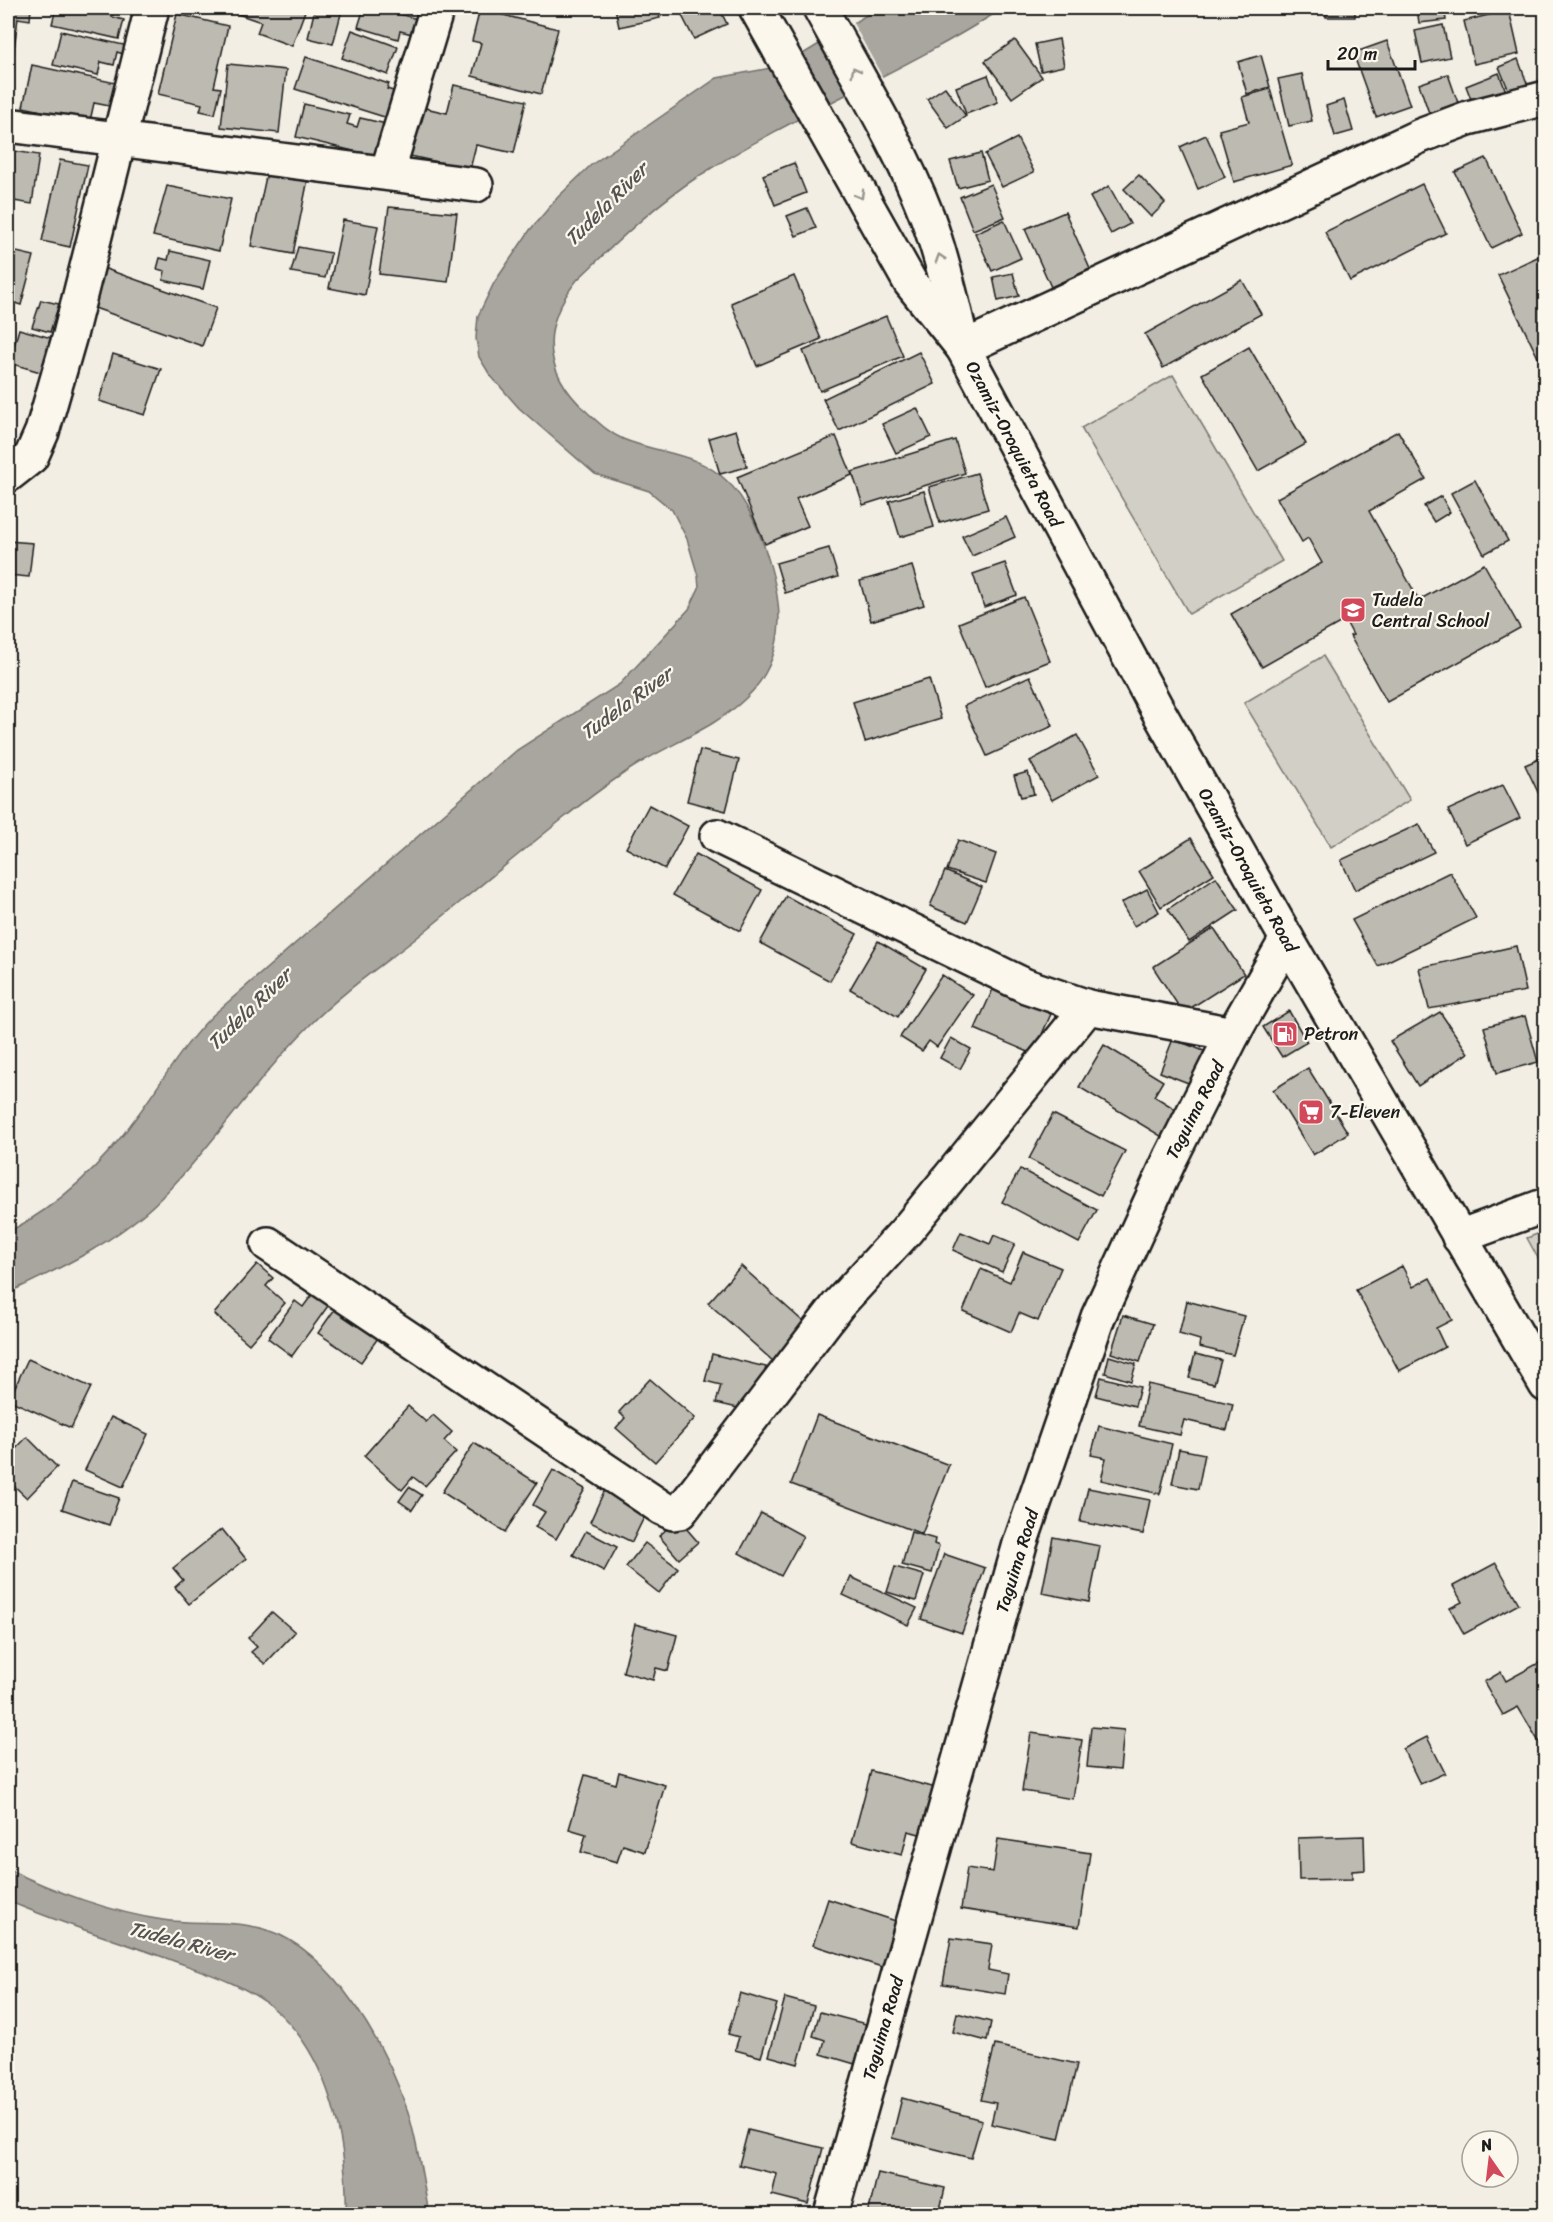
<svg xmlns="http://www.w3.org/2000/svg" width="1553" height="2222" font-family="Sriracha,sans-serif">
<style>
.green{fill:#d2cfc6;stroke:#777671;stroke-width:1.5}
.water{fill:#a9a6a0;stroke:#716f6b;stroke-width:1.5}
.pier{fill:#f2eee4}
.building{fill:#bdbab1;stroke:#1c1c1c;stroke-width:1.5}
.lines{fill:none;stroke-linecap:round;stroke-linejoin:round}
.minor-casing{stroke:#1c1c1c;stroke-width:38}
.highway-casing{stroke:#1c1c1c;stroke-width:38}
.minor{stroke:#fbf7ec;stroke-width:33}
.highway{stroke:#fbf7ec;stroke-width:33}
.oneway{stroke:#97948e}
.labels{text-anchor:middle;stroke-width:4.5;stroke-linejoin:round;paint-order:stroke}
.street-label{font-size:18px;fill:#1c1c1c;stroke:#fbf7ec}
.poi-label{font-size:18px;fill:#1c1c1c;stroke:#fbf7ec;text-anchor:start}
.water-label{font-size:20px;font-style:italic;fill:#545351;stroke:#fbf7ec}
</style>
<rect width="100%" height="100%" fill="#f2eee4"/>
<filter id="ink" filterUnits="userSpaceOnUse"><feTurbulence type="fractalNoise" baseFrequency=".0167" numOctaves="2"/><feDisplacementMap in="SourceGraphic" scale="12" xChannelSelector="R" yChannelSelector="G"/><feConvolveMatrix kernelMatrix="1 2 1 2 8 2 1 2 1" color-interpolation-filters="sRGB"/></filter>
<g filter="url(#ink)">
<g class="green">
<polygon points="1173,375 1282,561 1189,614 1081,428"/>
<polygon points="1323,656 1410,800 1331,847 1244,703"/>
<polygon points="1545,1231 1545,1271 1527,1238"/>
</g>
<g class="water">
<path d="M878 8H1003C906 71 797 113 699 176 654 205 616 243 577 280 540 327 542 371 587 412 598 422 609 433 623 439 659 454 697 452 727 481 756 507 779 581 779 620 777 707 700 727 640 763 612 780 586 800 560 821 511 860 463 900 414 940 378 968 340 994 309 1026 255 1080 214 1145 161 1198 118 1241 61 1268 8 1293V1232C59 1206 104 1163 137 1116 162 1082 183 1045 212 1016L517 750 620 684 689 609 699 588 698 576 687 539 672 510 649 491 595 474 519 408 490 375 479 357 476 338 478 316 494 283 530 230 558 197 591 165 717 78 776 67 793 60Z"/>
<path d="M8 1869C52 1891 114 1913 163 1920 197 1925 234 1919 267 1930 334 1951 387 2049 408 2112 418 2145 423 2180 429 2214H346C348 2145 330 2054 272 2007 245 1985 207 1973 174 1961 119 1941 62 1924 8 1901Z"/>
</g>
<polygon class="pier" points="852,21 883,78 848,96 819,42"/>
<g class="building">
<polygon points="8,8 31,8 30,20 18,18 13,57 8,56"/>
<polygon points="56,8 115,8 112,17 124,20 119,39 52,24"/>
<polygon points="237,8 295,8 305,11 292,46 257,33 261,22 235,13"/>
<polygon points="315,8 342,10 333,44 308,38"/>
<polygon points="364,8 377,8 421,20 416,35 400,31 398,39 358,27"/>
<polygon points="615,8 657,8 660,18 619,27"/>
<polygon points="678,8 719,8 727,24 694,39"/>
<rect x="1326" y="8" width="29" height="9"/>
<polygon points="1417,8 1444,8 1446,20 1419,23"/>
<polygon points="480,9 558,29 541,94 472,76 481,43 472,41"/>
<polygon points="1509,10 1519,54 1474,64 1464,21"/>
<polygon points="177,14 228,26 214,87 221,88 215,114 200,111 202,104 158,94"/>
<polygon points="1443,25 1450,57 1422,63 1415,31"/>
<polygon points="352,30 398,47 388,75 342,58"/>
<polygon points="61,31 128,46 126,55 117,52 114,65 101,62 98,75 53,65"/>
<polygon points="1059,39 1064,66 1041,71 1035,44"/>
<polygon points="1015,40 1042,77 1012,98 985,61"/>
<polygon points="1387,41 1410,105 1376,117 1353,53"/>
<polygon points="1261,55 1270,87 1247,94 1238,62"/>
<polygon points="306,57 389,84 387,89 402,94 394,120 295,89"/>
<polygon points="1518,59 1530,91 1512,98 1499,67"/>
<polygon points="228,64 286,70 279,133 221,127"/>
<polygon points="32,65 125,85 119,108 94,103 90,121 23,107"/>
<polygon points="1499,73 1507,94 1474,107 1466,86"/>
<polygon points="1302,74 1312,121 1289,126 1278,79"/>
<polygon points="1448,74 1458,103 1429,113 1419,84"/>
<polygon points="988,75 998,102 966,114 956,87"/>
<polygon points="454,85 526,101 514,153 476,145 470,169 410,156 421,107 447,113"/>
<polygon points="945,87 966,116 948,128 927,99"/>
<polygon points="1270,89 1292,165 1234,182 1219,130 1249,122 1242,97"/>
<polygon points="1344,100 1353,131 1335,136 1326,106"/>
<polygon points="304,104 350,115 347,124 357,127 360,118 391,125 382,158 296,137"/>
<polygon points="1206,135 1225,177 1198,189 1180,147"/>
<polygon points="1017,138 1034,172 1002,187 985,154"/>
<polygon points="8,150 39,155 32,204 8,200"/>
<polygon points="981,153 988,180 958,188 950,161"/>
<polygon points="1486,158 1522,233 1491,248 1455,172"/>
<polygon points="60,160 88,165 70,247 42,241"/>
<polygon points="794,163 806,193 775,205 763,175"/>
<polygon points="267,172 308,179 293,254 251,246"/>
<polygon points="1139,175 1165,203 1151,217 1124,189"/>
<polygon points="991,184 1005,217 973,230 960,197"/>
<polygon points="1422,184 1446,233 1350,281 1325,232"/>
<polygon points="167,186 231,199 219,251 153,236"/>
<polygon points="1109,186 1130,224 1111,234 1090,197"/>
<polygon points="389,207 457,213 448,282 379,274"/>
<polygon points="807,208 816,228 796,236 787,216"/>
<polygon points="1065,212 1090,269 1051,287 1025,229"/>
<polygon points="343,220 378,226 365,295 329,288"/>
<polygon points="1004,220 1021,258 992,271 975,233"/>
<polygon points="298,247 331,253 325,278 291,272"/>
<polygon points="8,250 34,256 21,305 8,301"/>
<polygon points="170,251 210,260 203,289 163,280 165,271 157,269 160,258 168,260"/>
<polygon points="1544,254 1546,257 1546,374 1498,275"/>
<polygon points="103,268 216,308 202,346 89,306"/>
<polygon points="1013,273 1019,296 998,301 993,277"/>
<polygon points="794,276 821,339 757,366 731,303"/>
<polygon points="1242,280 1261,314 1163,368 1145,334"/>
<polygon points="41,300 59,304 50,332 32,327"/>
<polygon points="886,316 903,356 820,391 803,351"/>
<polygon points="19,329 55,339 44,373 9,363"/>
<polygon points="1249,347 1306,444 1258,471 1202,374"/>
<polygon points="919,352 935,384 839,431 823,399"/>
<polygon points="113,354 161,369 145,415 99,401"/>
<polygon points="917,408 931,437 896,453 882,424"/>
<polygon points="736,430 747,467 720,474 709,438"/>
<polygon points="1398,431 1426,479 1369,511 1419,600 1484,564 1520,628 1387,702 1350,636 1353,635 1345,620 1262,667 1231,614 1322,563 1308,538 1302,542 1277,498"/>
<polygon points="836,436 852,475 796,499 808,526 765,544 737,477"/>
<polygon points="955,440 965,473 863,505 852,472"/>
<polygon points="977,473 988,509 940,523 929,487"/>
<polygon points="1475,480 1508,541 1484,554 1451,493"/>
<polygon points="924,491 934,527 900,537 889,501"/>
<polygon points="1441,496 1450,512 1434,522 1424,506"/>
<polygon points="1006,517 1015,537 972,556 962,536"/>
<polygon points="8,541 33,543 29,577 8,575"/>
<polygon points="829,548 838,577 785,593 776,563"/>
<polygon points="1005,563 1017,595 984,607 973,574"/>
<polygon points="912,566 924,605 871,621 860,581"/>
<polygon points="1024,597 1050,661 985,687 959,623"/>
<polygon points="1030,676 1053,726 987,756 964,706"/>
<polygon points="929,679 941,719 865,742 853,702"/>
<polygon points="1077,735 1099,775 1052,800 1030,761"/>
<polygon points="700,750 739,760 726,811 687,801"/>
<polygon points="1546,756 1546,809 1525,765"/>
<polygon points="1028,772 1034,794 1021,797 1014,776"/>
<polygon points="1503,785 1520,818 1465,844 1448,810"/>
<polygon points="649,805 688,826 665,869 626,848"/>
<polygon points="1419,824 1434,852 1355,890 1341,860"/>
<polygon points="1191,838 1214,874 1161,907 1139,871"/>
<polygon points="958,840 996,854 986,883 947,870"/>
<polygon points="696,854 762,890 740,931 673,895"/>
<polygon points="945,871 982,887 967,922 930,906"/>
<polygon points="1450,872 1476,918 1378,966 1352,920"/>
<polygon points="1216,877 1238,910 1189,942 1168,909"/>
<polygon points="1147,889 1159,912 1134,926 1121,903"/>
<polygon points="786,896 857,934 830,981 760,943"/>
<polygon points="1214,928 1244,974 1183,1013 1153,967"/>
<polygon points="878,941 926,969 898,1017 850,989"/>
<polygon points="1516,946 1526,991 1429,1009 1419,968"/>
<polygon points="942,975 973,995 937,1047 929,1041 922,1051 900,1037"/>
<polygon points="993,989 1051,1014 1033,1054 975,1029"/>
<polygon points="1289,1011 1307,1042 1282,1057 1263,1027"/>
<polygon points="1440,1012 1468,1053 1418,1086 1390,1041"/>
<polygon points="1525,1016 1538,1062 1497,1073 1484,1027"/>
<polygon points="951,1038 971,1049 960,1069 940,1058"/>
<polygon points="1173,1039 1204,1051 1191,1084 1160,1072"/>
<polygon points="1104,1045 1163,1081 1154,1096 1180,1112 1164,1138 1079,1087"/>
<polygon points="1308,1068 1348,1133 1313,1155 1273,1090"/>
<polygon points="1053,1114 1125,1151 1101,1196 1029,1159"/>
<polygon points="1020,1169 1097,1210 1079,1243 1002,1202"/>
<polygon points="961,1232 990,1244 994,1235 1015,1244 1002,1272 953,1250"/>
<polygon points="1023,1252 1061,1268 1038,1321 1019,1313 1011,1332 963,1311 981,1269 1010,1282"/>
<polygon points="257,1264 273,1278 266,1286 285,1303 249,1344 214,1314"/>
<polygon points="741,1266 808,1326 774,1362 708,1303"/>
<polygon points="1402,1266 1413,1287 1430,1278 1452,1320 1436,1328 1445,1347 1399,1371 1356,1290"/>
<polygon points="317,1288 333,1299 292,1356 268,1338 295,1301 303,1307"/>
<polygon points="342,1299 366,1329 378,1338 361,1362 318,1333"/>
<polygon points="1187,1301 1244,1316 1233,1355 1199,1347 1200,1340 1179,1334"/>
<polygon points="1123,1315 1153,1324 1140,1362 1111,1353"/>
<polygon points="712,1354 766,1367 755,1412 716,1403 721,1385 705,1381"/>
<polygon points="1195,1354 1221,1360 1214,1384 1189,1378"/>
<polygon points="1109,1356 1136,1364 1131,1381 1105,1373"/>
<polygon points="28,1359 91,1387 71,1428 9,1400"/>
<polygon points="1101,1377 1140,1387 1135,1406 1096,1396"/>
<polygon points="650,1379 695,1418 655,1462 616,1428 625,1418 619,1412"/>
<polygon points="1148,1384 1233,1404 1227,1430 1184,1420 1180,1435 1139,1426"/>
<polygon points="408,1406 426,1422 433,1415 452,1432 444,1441 456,1452 425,1486 413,1477 402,1490 364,1456"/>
<polygon points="817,1415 949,1465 922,1534 791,1484"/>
<polygon points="111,1417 148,1434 123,1487 85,1470"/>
<polygon points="1099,1426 1172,1444 1160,1494 1101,1480 1106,1458 1091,1455"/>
<polygon points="27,1437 57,1467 27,1498 8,1480 8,1457"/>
<polygon points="474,1443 537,1483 505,1532 442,1492"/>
<polygon points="1179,1449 1205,1454 1198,1489 1172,1484"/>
<polygon points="553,1470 585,1489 556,1539 535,1527 545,1512 533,1505"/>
<polygon points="72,1482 119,1498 109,1525 62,1509"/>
<polygon points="607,1485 650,1505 632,1542 590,1522"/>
<polygon points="409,1487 422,1495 412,1510 399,1501"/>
<polygon points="1088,1488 1150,1500 1143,1534 1080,1522"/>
<polygon points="761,1513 803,1536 781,1576 739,1553"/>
<polygon points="678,1519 698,1542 679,1559 659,1536"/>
<polygon points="222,1529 246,1559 189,1604 175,1587 183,1580 173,1568"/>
<polygon points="586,1531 617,1547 604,1571 573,1555"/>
<polygon points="911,1532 935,1539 934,1544 939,1546 932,1573 902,1565"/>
<polygon points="1053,1537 1100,1546 1089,1602 1042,1593"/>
<polygon points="645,1543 678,1568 659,1593 626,1567"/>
<polygon points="944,1554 985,1568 962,1633 921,1619"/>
<polygon points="1496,1563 1519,1604 1464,1634 1450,1608 1462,1602 1453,1586"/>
<polygon points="895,1567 924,1575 916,1601 887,1592"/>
<polygon points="851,1577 917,1608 908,1625 843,1595"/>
<polygon points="272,1612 295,1632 265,1664 251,1652 257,1647 248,1638"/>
<polygon points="635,1624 677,1635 668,1671 656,1668 653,1680 623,1672"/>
<polygon points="1546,1659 1546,1738 1539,1742 1518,1707 1503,1715 1484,1682 1501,1672 1506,1681"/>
<polygon points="1091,1727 1124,1730 1120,1770 1087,1767"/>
<polygon points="1031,1733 1082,1740 1073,1799 1022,1791"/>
<polygon points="1427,1737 1445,1773 1420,1784 1403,1749"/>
<polygon points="871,1771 940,1789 927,1836 908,1831 902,1855 852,1842"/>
<polygon points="619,1772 665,1785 645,1852 623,1845 617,1862 581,1852 586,1834 569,1829 585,1775 616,1784"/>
<polygon points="1364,1836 1365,1870 1352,1871 1352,1879 1299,1880 1298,1838"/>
<polygon points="998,1839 1090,1853 1079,1927 961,1909 967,1868 993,1872"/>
<polygon points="828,1899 899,1922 885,1968 813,1945"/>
<polygon points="951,1938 992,1944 988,1970 1008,1974 1005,1994 943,1984"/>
<polygon points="740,1993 777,2004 761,2057 735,2050 739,2037 728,2034"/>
<polygon points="785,1998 814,2006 798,2064 769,2056"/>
<polygon points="820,2012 866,2024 855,2064 821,2054 825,2040 813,2036"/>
<polygon points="957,2013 991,2022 987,2041 953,2032"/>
<polygon points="995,2045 1077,2064 1059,2139 991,2124 996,2103 981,2100"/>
<polygon points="902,2098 982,2120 971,2158 892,2138"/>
<polygon points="748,2130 823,2148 808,2204 772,2195 777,2174 739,2165"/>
<polygon points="878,2173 945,2188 939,2214 868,2214"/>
</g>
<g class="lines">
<g class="minor-casing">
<g id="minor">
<polyline points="8,125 476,185"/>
<polyline points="387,173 437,8"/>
<polyline points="963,348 1420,136 1468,118 1546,98"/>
<polyline points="8,475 31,457 42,432 70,335 152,8"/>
<polyline points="717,836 1026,986 1088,1007 1233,1034"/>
<polyline points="1459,1237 1546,1205"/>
<polyline points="268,1244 662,1508 673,1513 680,1512 838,1305 906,1231 1088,1007"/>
<polyline points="831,2214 1020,1544 1098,1317 1171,1157 1233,1034 1287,939"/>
</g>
</g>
<g class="highway-casing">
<g id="highway">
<polyline points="756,8 910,282 963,348 1156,707 1287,939 1546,1385"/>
<path d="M820 8C857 76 899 144 927 216 942 257 952 299 961 340"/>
</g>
</g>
<use href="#minor" class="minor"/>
<use href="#highway" class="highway"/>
</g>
<defs><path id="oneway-chevron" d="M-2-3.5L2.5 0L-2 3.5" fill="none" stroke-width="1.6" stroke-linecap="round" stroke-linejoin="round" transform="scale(1.5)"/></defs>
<g class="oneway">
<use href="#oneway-chevron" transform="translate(855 71) rotate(-118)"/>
<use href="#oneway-chevron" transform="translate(860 195) rotate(60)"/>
<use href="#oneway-chevron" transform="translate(940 258) rotate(-108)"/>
</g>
</g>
<defs>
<g id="school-square" transform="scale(1.35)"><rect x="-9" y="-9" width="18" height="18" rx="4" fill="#d1495b" stroke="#fbf7ec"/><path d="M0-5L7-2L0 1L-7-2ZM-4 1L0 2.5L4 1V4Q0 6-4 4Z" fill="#fff"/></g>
<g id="fuel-square" transform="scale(1.35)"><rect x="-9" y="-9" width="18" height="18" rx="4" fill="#d1495b" stroke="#fbf7ec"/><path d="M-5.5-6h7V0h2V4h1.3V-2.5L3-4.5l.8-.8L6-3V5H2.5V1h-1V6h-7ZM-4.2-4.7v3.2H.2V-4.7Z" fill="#fff"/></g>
<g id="supermarket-square" transform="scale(1.35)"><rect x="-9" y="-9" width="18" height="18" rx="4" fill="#d1495b" stroke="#fbf7ec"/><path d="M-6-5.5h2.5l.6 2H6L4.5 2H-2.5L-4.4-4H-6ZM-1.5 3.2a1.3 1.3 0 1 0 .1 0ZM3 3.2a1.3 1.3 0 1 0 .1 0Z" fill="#fff"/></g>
</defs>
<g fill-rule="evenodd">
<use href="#school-square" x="1353" y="610"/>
<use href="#fuel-square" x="1285" y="1034"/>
<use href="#supermarket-square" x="1311" y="1112"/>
</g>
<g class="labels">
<g class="street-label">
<text transform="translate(1014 444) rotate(62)" y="6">Ozamiz-Oroquieta Road</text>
<text transform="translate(1248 870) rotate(61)" y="6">Ozamiz-Oroquieta Road</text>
<text transform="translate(1195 1110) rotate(-63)" y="6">Taguima Road</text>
<text transform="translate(1017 1561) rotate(-73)" y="6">Taguima Road</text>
<text transform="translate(883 2028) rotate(-74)" y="6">Taguima Road</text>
</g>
<g class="poi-label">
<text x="1372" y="606">Tudela<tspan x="1372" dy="21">Central School</tspan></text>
<text x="1304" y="1040">Petron</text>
<text x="1330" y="1118">7-Eleven</text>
</g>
<g class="water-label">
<text transform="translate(606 204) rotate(-45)" y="7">Tudela River</text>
<text transform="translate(626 703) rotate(-36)" y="7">Tudela River</text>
<text transform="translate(249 1009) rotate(-44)" y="7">Tudela River</text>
<text transform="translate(181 1941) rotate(15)" y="7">Tudela River</text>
</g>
</g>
<rect width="1553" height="2222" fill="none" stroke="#fbf7ec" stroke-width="30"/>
<rect x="15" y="15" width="1523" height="2192" fill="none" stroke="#1c1c1c" stroke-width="2" filter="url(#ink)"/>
<g transform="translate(1490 2159) rotate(346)"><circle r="28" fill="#fbf7ec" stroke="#a29f99" stroke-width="1.5"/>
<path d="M0-4.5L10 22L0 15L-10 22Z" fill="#d1495b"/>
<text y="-9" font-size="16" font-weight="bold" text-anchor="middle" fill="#1c1c1c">N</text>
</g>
<path d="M1328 60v9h87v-9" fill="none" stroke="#1c1c1c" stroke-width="3"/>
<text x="1337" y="60" font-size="18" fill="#1c1c1c" stroke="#fbf7ec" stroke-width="4.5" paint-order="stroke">20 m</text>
</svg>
